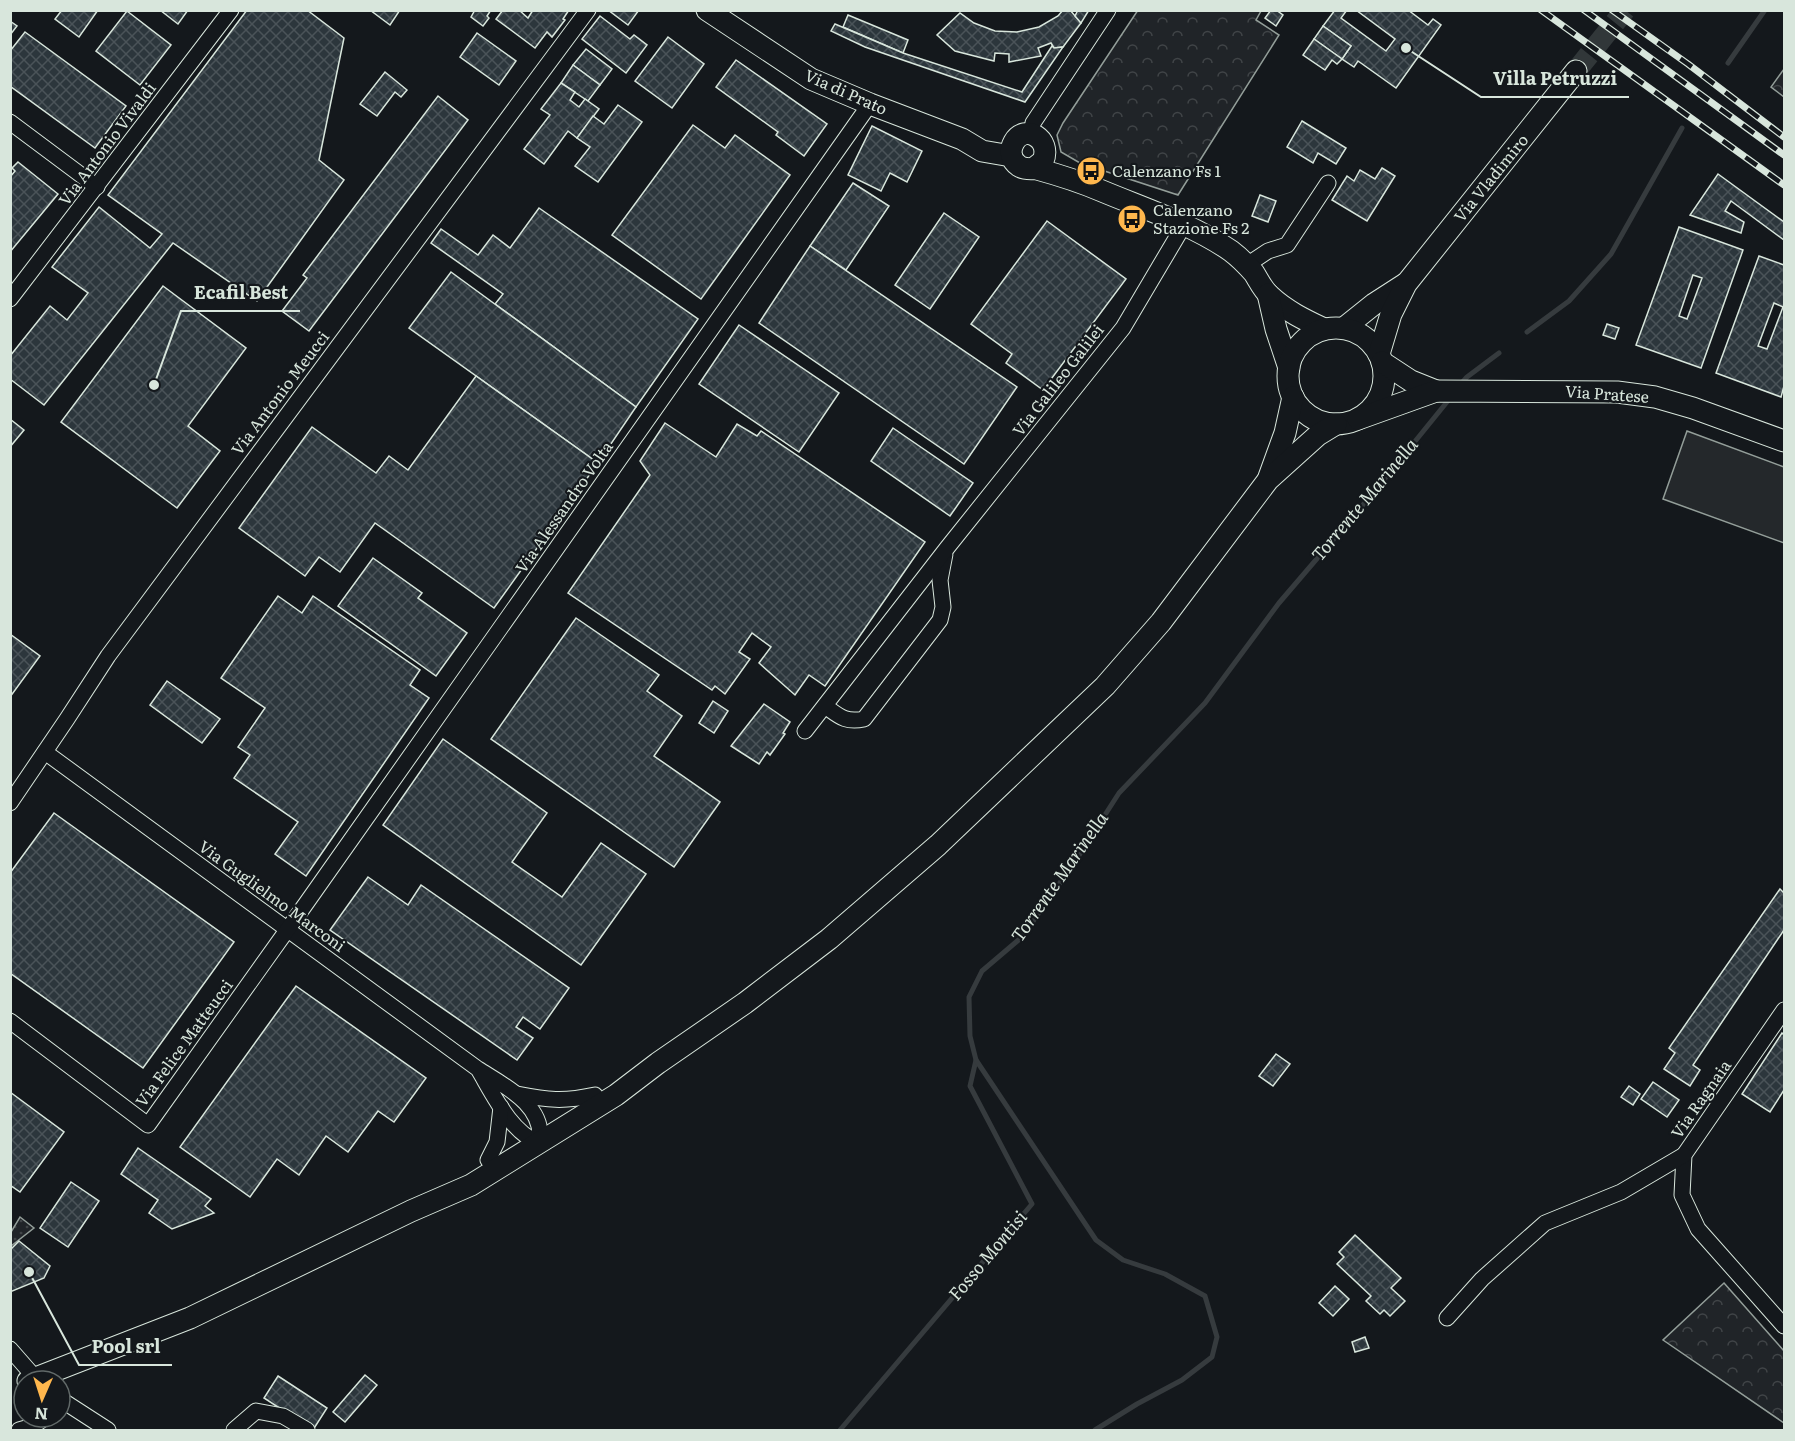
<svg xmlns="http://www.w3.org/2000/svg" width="1795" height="1441" font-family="Literata,serif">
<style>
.forest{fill:url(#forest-crowns);stroke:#939e99;stroke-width:1.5}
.garden{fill:url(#garden-dots);stroke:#939e99;stroke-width:1.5}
.parking{fill:#24282b;stroke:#939e99;stroke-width:1.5}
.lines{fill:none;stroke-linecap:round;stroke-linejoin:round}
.stream{stroke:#363b3e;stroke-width:5}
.building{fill:url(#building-cross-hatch);stroke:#d8e6dc;stroke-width:1.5;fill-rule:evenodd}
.secondary-tunnel{stroke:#313739;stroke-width:21;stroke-dasharray:21 10;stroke-linecap:butt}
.minor-casing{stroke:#d8e6dc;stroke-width:17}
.secondary-casing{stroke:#d8e6dc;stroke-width:23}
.minor{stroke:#14181c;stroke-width:15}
.secondary{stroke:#14181c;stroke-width:21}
.rail-casing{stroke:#d8e6dc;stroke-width:7}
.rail{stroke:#14181c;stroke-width:4.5;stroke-dasharray:14;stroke-linecap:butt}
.labels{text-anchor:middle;stroke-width:4.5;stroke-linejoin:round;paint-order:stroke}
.street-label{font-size:16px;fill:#d8e6dc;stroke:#14181c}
.poi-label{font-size:16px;fill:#d8e6dc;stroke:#14181c;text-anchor:start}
.water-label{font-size:18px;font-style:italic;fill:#d8e6dc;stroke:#14181c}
.leader{fill:none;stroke:#d8e6dc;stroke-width:2}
.callout-dot{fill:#d8e6dc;stroke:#14181c;stroke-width:2}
.callout-label{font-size:18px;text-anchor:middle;font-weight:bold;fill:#d8e6dc;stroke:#14181c;stroke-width:4.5;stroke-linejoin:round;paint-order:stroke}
</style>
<defs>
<pattern id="forest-crowns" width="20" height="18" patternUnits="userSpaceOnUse" patternTransform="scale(1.5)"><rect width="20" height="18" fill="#202428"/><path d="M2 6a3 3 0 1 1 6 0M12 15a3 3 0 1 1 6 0" fill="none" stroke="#404447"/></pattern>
<pattern id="garden-dots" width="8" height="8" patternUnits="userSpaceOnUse" patternTransform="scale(1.5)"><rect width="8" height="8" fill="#202428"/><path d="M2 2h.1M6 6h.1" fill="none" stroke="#404447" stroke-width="1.8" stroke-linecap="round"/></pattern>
<pattern id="building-cross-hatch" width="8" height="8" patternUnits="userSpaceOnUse" patternTransform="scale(1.5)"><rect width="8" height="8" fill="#2c363c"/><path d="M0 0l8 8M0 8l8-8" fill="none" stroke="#4a5358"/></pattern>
</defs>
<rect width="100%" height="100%" fill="#14181c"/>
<g class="forest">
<polygon points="1138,10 1261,11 1256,20 1279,35 1178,195 1080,163 1061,152 1057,135 1063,123"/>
<polygon points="1784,69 1784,97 1771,87"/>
<polygon points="1724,1283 1784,1351 1784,1423 1663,1340"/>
</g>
<polygon class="garden" points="20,1217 34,1228 11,1246 11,1232"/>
<polygon class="parking" points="1687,431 1784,467 1784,543 1663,499"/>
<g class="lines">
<g class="stream">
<polyline points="1728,63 1765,10"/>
<polyline points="1527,332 1569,301 1611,254 1682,128"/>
<polyline points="1460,385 1467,377 1499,353"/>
<polyline points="840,1430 1032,1204 970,1086 976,1060"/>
<polyline points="1095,1430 1137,1404 1182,1380 1212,1357 1217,1337 1205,1296 1165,1274 1123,1260 1096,1240 976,1060 970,1036 969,997 982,971 1022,937 1078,857 1119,793 1205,703 1279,603 1374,492 1451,397"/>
</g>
</g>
<g class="building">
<polygon points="62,10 98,10 79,37 55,19"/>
<polygon points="160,10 188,10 178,24"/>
<polygon points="247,10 307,10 344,38 319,160 344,180 257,301 173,243 44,405 10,379 10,356 50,306 67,320 88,293 52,267 99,207 150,248 162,234 108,195"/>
<polygon points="370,10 400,10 390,25"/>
<polygon points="475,10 491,10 487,16 489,18 483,26 471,17"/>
<polygon points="503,10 519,10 528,18 533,10 569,10 563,19 565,20 552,37 547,32 535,48 496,19"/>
<polygon points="608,10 639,10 628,25"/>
<polygon points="1063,10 1070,10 1081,23 1063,47 1054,48 1051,43 1038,48 1041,56 1009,62 1009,54 995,53 994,61 955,51 937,35 960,13 974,23 995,31 1017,32 1039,27 1058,16"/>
<polygon points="1078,10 1089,10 1081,23 1075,16"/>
<polygon points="1271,10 1276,10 1283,15 1276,26 1265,18"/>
<polygon points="1335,10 1347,10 1341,18 1386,51 1395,39 1356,10 1408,10 1428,25 1433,19 1441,25 1396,88 1358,61 1354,67 1342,59 1351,46 1323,26"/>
<polygon points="127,11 171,45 140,85 96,51"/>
<polygon points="848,15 908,40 903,53 843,27"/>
<polygon points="600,16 630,39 634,35 647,45 626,73 582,39"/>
<polygon points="10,21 17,26 10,35"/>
<polygon points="835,24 903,53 1022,92 1052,46 1054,48 1063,47 1025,102 865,47 831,31"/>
<polygon points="1323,26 1351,46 1342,59 1314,39"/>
<polygon points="25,32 126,106 95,148 10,86 10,51"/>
<polygon points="477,33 516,61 499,85 460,57"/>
<polygon points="668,37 704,64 672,108 635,81"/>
<polygon points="1314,39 1342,59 1337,64 1332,60 1325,70 1303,55"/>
<polygon points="586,49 612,69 600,85 573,65"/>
<polygon points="736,60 827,124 804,156 776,135 778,132 716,87"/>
<polygon points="573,65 600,85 588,101 561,83"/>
<polygon points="385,72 407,90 401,97 395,92 377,116 360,104"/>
<polygon points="561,83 575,92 570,100 579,107 585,99 599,109 577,138 568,131 544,164 524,149 550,115 541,109"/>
<polygon points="438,96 468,120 309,331 282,311 307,278 303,275"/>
<polygon points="618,105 642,122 598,182 575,166 590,147 577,138 593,116 604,124"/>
<polygon points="1302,121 1346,148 1336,164 1318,153 1313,163 1287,147"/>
<polygon points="693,125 725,148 735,135 790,175 701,299 612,235"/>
<polygon points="872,126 922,151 907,182 890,173 881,191 848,175"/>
<polygon points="18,162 58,194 10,252 10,177 15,171 12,168"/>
<polygon points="1382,168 1395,176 1367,221 1332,200 1347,176 1354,181 1360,170 1375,179"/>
<polygon points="1718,174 1784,222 1784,240 1731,201 1725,211 1744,222 1741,233 1690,215"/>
<polygon points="853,183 889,206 846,270 810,246"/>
<polygon points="1260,195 1276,201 1268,222 1252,216"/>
<polygon points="539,208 698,319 636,407 495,304 503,294 431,243 441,229 478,255 493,235 510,248"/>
<polygon points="944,213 979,237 930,309 895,285"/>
<polygon points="1047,221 1126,279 1043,390 1006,363 1012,354 971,324"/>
<path d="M1679 227 1743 250 1701 368 1636 345ZM1693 275 1702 278 1687 319 1679 316Z"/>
<polygon points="810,246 1017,387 964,464 759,323"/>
<path d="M1759 256 1784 265V386L1781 397 1716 373ZM1774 303 1783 307 1767 349 1758 346Z"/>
<polygon points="451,272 636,407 598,463 409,328"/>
<polygon points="163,286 246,348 188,426 220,451 177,508 61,422"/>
<polygon points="1607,324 1619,328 1615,339 1603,335"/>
<polygon points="739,325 839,393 799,452 699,384"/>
<polygon points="476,376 598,463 494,608 375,523 340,572 319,557 305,576 239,528 312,427 376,473 389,456 408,470"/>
<polygon points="10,419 24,430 10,447"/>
<polygon points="665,423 716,457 737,424 757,436 761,431 925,542 825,686 809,675 795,695 759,663 771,647 752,633 739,652 750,659 725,694 715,686 712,690 568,593 650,475 640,461"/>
<polygon points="893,428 973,483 950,516 871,461"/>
<polygon points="373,558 422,593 418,598 467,633 436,676 338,606"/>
<polygon points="278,596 302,613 313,596 420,670 410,685 429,698 306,876 275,854 298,822 234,778 250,755 238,747 265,708 221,678"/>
<polygon points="576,618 659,675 647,691 682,716 654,756 720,802 674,867 491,739"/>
<polygon points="10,634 40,656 10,697"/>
<polygon points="167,681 220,719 202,743 150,705"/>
<polygon points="713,701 728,711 714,733 699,723"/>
<polygon points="764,704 790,722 783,733 785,734 770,755 767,752 759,764 731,746"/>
<polygon points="443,739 547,813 512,862 562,897 601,843 646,874 581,965 383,825"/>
<polygon points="54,813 234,942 143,1068 10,973 10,873"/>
<polygon points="368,877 408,905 421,885 569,988 540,1029 523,1017 516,1027 533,1038 517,1060 330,930"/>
<polygon points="1780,889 1784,893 1784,930 1693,1065 1700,1070 1690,1086 1664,1069 1675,1053 1669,1048"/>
<polygon points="296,986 426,1078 394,1122 378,1111 348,1152 326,1136 299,1175 277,1159 250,1197 180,1147"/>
<polygon points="1782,1033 1784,1035 1784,1090 1770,1112 1742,1094"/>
<polygon points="1276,1054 1290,1064 1273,1086 1259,1076"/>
<polygon points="1653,1082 1679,1100 1667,1117 1641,1099"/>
<polygon points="1629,1086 1640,1094 1633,1105 1621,1097"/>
<polygon points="10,1092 64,1132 20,1192 10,1185"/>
<polygon points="138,1148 211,1199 205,1206 214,1213 172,1229 149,1213 158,1200 121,1174"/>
<polygon points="71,1182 99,1201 68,1247 40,1228"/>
<polygon points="1355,1235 1401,1278 1391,1288 1405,1301 1390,1316 1384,1310 1380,1314 1366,1301 1371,1296 1337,1264 1344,1257 1339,1252"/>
<polygon points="19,1241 50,1266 44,1278 10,1292 10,1250"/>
<polygon points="1335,1286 1349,1299 1333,1316 1319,1303"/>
<polygon points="1365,1337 1369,1348 1355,1352 1352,1342"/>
<polygon points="365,1375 377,1385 345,1422 333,1412"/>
<polygon points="278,1376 327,1408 313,1430 264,1398"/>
</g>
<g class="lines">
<polyline class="secondary-tunnel" points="1576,71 1625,10"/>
<g class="minor-casing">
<g id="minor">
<polyline points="10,122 97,187"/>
<polyline points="1031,134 1033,123 1108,10"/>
<polyline points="1247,265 1268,251 1287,245 1328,183"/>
<polyline points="10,299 231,10"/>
<path d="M825 706C839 716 845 723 864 719L940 620 943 607 940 580 945 554"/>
<polyline points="805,731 947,548 1123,328 1184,225"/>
<path d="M45 752 478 1069C503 1085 547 1106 539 1143 511 1133 493 1094 478 1069"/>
<polyline points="10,803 67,719 108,656 588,10"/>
<polyline points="1784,1010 1684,1155 1682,1195 1698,1229 1784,1326"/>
<polyline points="10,1021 148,1125 305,905 870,104"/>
<path d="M517 1094C548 1100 563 1102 595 1095"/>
<polyline points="488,1160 497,1142 501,1107"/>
<polyline points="1447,1318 1482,1279 1545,1223 1621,1192 1684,1155"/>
<polyline points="10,1349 38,1381"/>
<polyline points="60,1399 108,1430"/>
<polyline points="19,1430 33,1426 46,1417"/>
<polyline points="234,1430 256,1411 283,1416 307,1430"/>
</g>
</g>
<g class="secondary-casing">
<g id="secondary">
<polyline points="707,10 811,79 870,104 962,139 982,151 1011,156"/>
<path d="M1034 168 1043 161C1052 139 1025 123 1014 142 1009 151 1011 161 1019 166 1025 170 1031 168 1037 169 1059 175 1081 182 1102 191 1145 209 1192 224 1231 251 1239 257 1247 265 1254 273 1259 281 1263 290 1270 296 1286 311 1305 320 1324 329"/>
<polyline points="1268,294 1276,329 1289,368"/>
<polyline points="1344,328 1374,304 1405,284"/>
<circle cx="1336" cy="376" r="48"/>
<polyline points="1379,354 1391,314 1406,284 1576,71"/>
<polyline points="1382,362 1411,381 1436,391"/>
<polyline points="1358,419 1436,391 1617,392 1655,397 1693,408 1784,441"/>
<polyline points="1269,477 1285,433 1293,397"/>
<polyline points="28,1381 190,1318 411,1211 471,1185 616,1095 658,1063 745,1003 829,939 938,845 1105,686 1161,622 1268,480 1318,435 1336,424"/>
</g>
</g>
<use href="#minor" class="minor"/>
<use href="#secondary" class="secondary"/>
<g class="rail-casing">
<g id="rail">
<polyline points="1541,10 1784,185"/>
<polyline points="1584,10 1784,155"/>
<polyline points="1612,10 1688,64 1784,137"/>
</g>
</g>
<use href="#rail" class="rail"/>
</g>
<defs>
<g id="bus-disc" transform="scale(1.5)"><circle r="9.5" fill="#ffb74d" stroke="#14181c"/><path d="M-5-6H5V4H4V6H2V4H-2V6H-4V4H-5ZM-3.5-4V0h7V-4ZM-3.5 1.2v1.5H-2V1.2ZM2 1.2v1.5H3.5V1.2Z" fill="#111"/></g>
</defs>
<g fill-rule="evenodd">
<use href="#bus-disc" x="1091" y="171"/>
<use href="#bus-disc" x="1132" y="219"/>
</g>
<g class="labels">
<g class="street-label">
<text transform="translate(846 92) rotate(24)" y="6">Via di Prato</text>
<text transform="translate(107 144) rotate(-53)" y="6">Via Antonio Vivaldi</text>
<text transform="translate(1491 178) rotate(-51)" y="6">Via Vladimiro</text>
<text transform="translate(1058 380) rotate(-52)" y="6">Via Galileo Galilei</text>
<text transform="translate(280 393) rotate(-53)" y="6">Via Antonio Meucci</text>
<text transform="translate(1607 394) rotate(4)" y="6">Via Pratese</text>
<text transform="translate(564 507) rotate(-55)" y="6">Via Alessandro Volta</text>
<text transform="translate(272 896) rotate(36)" y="6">Via Guglielmo Marconi</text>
<text transform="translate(184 1043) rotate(-54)" y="6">Via Felice Matteucci</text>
<text transform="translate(1701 1099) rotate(-55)" y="6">Via Ragnaia</text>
</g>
<g class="poi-label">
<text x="1112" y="177">Calenzano Fs 1</text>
<text x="1153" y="216">Calenzano<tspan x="1153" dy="18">Stazione Fs 2</tspan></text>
</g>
<g class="water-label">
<text transform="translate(1365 500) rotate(-50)" y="6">Torrente Marinella</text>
<text transform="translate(1060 877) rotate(-55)" y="6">Torrente Marinella</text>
<text transform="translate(988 1256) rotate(-50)" y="6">Fosso Montisi</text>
</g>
</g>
<path class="leader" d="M1406 48L1481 97H1629M154 385L181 311H300M29 1272L79 1365H172"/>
<g class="callout-dot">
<circle cx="1406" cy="48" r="6"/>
<circle cx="154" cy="385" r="6"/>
<circle cx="29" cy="1272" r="6"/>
</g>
<g class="callout-label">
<text x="1555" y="85">Villa Petruzzi</text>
<text x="241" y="299">Ecafil Best</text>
<text x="126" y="1353">Pool srl</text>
</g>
<rect width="1795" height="1441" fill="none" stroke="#d8e6dc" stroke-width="24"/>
<g transform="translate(42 1399) rotate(183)"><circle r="28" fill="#14181c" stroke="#626a69" stroke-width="1.5"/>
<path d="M0-4.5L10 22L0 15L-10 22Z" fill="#ffb74d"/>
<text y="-9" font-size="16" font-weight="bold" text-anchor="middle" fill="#d8e6dc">N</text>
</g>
</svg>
